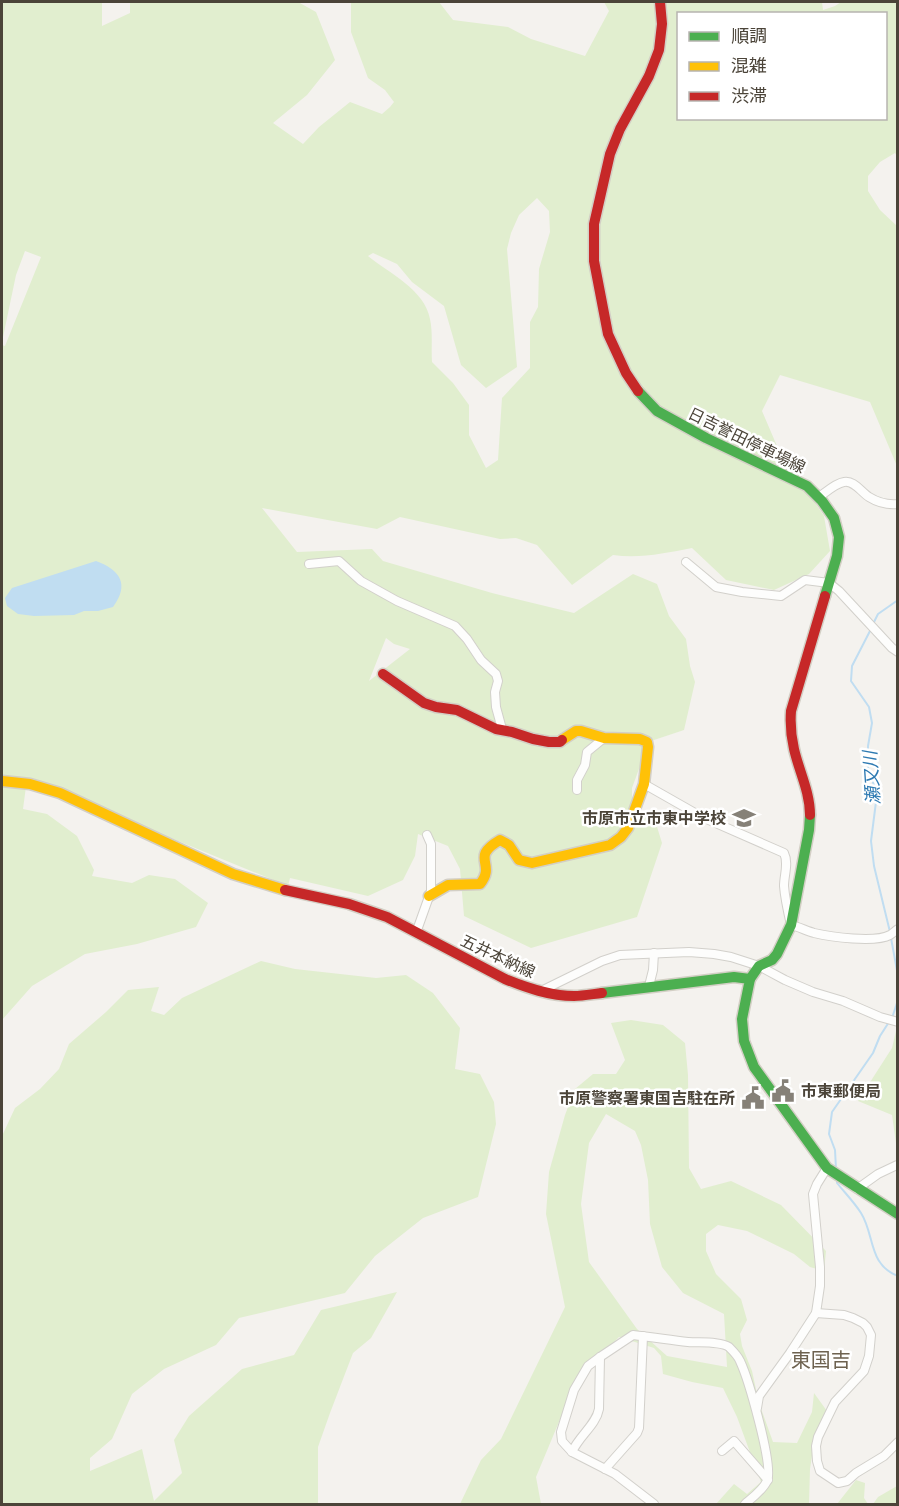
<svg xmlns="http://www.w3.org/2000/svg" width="899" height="1506" font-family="'Roboto Condensed','Noto Sans JP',sans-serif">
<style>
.green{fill:#e1eecf;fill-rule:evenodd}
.water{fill:#c0ddf1}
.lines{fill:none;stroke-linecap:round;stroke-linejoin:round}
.stream{stroke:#c0ddf1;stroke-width:2}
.street-casing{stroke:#d2d0cb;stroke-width:10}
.fast-casing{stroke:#d3cfc5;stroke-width:13}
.slow-casing{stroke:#d3cfc5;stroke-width:13}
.jam-casing{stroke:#d3cfc5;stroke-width:13}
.street{stroke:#fdfdfc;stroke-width:8}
.fast{stroke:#4caf50;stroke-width:10}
.slow{stroke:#ffc107;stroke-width:10}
.jam{stroke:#c62828;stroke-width:10}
.labels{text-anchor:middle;stroke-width:5;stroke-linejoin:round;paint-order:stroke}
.street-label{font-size:16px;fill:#4b4439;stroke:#fff}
.poi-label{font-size:16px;font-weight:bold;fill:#4b4439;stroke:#fff;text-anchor:end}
.water-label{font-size:18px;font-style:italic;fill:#2e7ab2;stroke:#fff}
.quarter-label{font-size:20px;fill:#6e6250;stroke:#fff}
</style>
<rect width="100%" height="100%" fill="#f4f2ee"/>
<g class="green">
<path d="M2 2H102V26L130 13V2H298L316 12 335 60 307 95 273 123 303 144 319 127 350 102 382 114 390 107 394 102 385 90 368 78 351 32V2H439L453 20 508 27 531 39 585 56 609 11 604 2H822L823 10 835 6 841 2H897V156L895 153 880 162 868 176V191L880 210 897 226V466L870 402 780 375 762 411 777 446 824 516 830 551 809 574 774 590 726 580 692 548C666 553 639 559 613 555L572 585 537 545 516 538 500 539 400 517 377 529 262 508 297 552 372 549 383 561 492 593 574 613 633 574 657 584 669 616 686 639 690 666 695 682 684 730 645 743 643 758 632 788V806L654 817 662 843 637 917 531 948 464 916 460 869 448 846 418 834 415 856 403 880 368 896 290 878 288 886 27 779 23 809 47 814 77 836 94 870 92 876 132 883 149 875 175 879 208 903 196 927 137 944 85 954 32 986 2 1020V345L5 346 41 257 25 251 16 275 2 342ZM678 14H886V118H678ZM537 198 549 211 550 232 539 269 538 307 530 322V368L502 398 498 460 486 468 469 435V405L453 383 432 362C431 348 433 333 430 319 425 290 389 273 368 256L373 253 397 264 412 282 444 306 461 365 486 388 517 367 507 249 511 233 519 215ZM386 638 394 644 410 649 369 681Z"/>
<polygon points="261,961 295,969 376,978 406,975 433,993 460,1028 455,1069 480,1074 494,1102 496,1124 478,1197 423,1218 375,1256 345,1293 239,1318 216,1345 164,1369 132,1394 112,1439 90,1458 90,1471 142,1449 154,1501 182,1473 174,1440 189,1416 242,1369 294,1355 321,1310 397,1292 371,1338 353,1353 330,1413 318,1447 318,1504 2,1504 2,1136 15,1108 40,1089 59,1069 69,1044 106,1012 128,990 159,987 151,1011 164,1015 182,998"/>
<path d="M631 1020 663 1025 685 1043 688 1075 689 1168 701 1189 731 1181 781 1205 826 1251 824 1271 810 1267 794 1254 747 1231 718 1225 706 1234V1251L716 1274 741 1299 747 1320 740 1334 742 1346 752 1371 759 1403 773 1442 797 1443 812 1412 814 1393 832 1418 815 1436 810 1469 809 1504H716L734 1484 747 1494 761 1482 737 1417 723 1388 692 1382 663 1374 661 1356 654 1348 619 1337 576 1381 536 1477 541 1504H460L481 1460 501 1439 565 1307 546 1214 549 1172 565 1115 575 1089 593 1074H616L625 1060 611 1023ZM606 1114 635 1131 641 1145 648 1180 650 1224 662 1267 683 1293 724 1314 727 1367 667 1356 637 1329 589 1262 581 1204 589 1143Z"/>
<polygon points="897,1027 898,1027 897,1150 892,1115 858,1101 892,1048"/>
<polygon points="856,1480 865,1483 864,1498 868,1504 837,1504"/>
<polygon points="897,1486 897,1504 873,1504 878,1497"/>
</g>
<path class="water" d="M96 561C120 570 130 584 113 607L98 611H84L74 615 34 616 18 614 7 606 5 598 12 588Z"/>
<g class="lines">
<g class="stream">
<polyline points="873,624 878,614 898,600"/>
<polyline points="871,629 852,666 851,681 869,707 872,723 868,746 868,768 877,794 871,841 874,866 890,932"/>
<polyline points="891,938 898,976"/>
<polyline points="892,1018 898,1000"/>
<polyline points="836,1169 835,1150 829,1134 832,1112 873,1053 880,1036 889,1022"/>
<path d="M837 1181V1183C845 1193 854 1202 861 1213 875 1235 868 1265 898 1276"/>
</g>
<g class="street-casing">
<g id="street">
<path d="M819 497C826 492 836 483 844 482 854 480 861 492 869 497 877 502 888 505 898 504"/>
<polyline points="686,562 716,587 742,592 781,596 805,580 829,583 839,591 892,648 898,652"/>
<polyline points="309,564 339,561 361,581 397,601 455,626 467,639 481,660 496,674 498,681 495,692 496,707 502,729"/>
<path d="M644 784 702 817 784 853C789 863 784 875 784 886 785 899 788 912 791 925 799 927 807 931 814 933 831 937 875 943 890 935 892 934 896 930 898 929"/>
<polyline points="577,790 577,780 585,765 587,752 604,738"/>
<polyline points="416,933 431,891 431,844 427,835"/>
<polyline points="649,986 653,970 654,953"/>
<polyline points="541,991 602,961 620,955 689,952 714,954 731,957 759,966 785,980 813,992 843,1001 880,1017 898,1022"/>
<polyline points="857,1189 878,1174 897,1165"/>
<polyline points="816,1313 844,1315 853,1318 863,1323 867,1327 871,1335 869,1356 864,1371 835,1402 818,1437 816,1446 817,1461 820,1471 838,1483 847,1481 856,1473 884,1456 898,1442"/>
<polyline points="757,1408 759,1396 790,1353 816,1313 820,1286 820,1267 813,1194 817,1184 827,1168"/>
<polyline points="722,1451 734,1441 768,1480"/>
<path d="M572 1452C579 1436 596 1425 599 1409L600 1357"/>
<polyline points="605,1469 637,1433 639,1428 643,1336"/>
<path d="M654 1504 615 1474 572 1452 562 1441 561 1432 574 1390 588 1366 600 1357 633 1335C652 1337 670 1340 688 1342 699 1343 720 1341 729 1347 733 1351 738 1356 740 1361 748 1378 774 1466 767 1481 763 1490 752 1498 745 1504"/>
</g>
</g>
<g class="fast-casing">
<g id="fast">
<polyline points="638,391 657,411 706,438 807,486 822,501 834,518 839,537 837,556 825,596"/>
<polyline points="750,979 759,966 772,960 777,954 791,925 809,830 810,815"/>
<polyline points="602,993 734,977 750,979 742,1019 744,1041 754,1067 827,1168 898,1214"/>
</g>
</g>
<g class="slow-casing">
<g id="slow">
<polyline points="2,781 30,784 60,793 233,874 285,890"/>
<path d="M429 896 448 885 480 884C497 863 469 858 500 840L509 845 519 860 532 863 610 845 621 837 628 828 644 784 648 747 647 742 640 739 604 738 581 731H576L562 740"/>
</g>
</g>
<g class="jam-casing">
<g id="jam">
<polyline points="638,391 626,373 608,334 594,261 594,224 610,154 620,129 649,76 659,50 662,24 660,2"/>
<polyline points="383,674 424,703 436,707 457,710 496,729 512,732 533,739 549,742 560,742 562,740"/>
<path d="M810 815C810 792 799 771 794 749 791 736 790 724 791 711L825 596"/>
<path d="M285 890 349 904 387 917 505 979C527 988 550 996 574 996 583 996 593 994 602 993"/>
</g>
</g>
<use href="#street" class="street"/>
<use href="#fast" class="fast"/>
<use href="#slow" class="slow"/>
<use href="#jam" class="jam"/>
</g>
<defs>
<g id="school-bare" transform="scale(1.8)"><path d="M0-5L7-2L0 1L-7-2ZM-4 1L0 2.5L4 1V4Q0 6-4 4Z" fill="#868178" stroke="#fff" stroke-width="2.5" paint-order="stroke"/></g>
<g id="civic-bare" transform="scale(1.8)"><path d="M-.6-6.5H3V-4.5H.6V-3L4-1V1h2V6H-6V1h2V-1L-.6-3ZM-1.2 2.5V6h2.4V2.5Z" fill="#868178" stroke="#fff" stroke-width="2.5" paint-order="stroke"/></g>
</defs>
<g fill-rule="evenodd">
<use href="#school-bare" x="744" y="818"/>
<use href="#civic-bare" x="783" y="1091"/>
<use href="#civic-bare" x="753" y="1098"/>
</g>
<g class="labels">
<g class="street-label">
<text transform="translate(747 440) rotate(26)" y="6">日吉誉田停車場線</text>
<text transform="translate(498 956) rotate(25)" y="6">五井本納線</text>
</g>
<g class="poi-label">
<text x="726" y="824">市原市立市東中学校</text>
<text x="801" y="1097" text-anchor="start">市東郵便局</text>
<text x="735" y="1104">市原警察署東国吉駐在所</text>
</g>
<g class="water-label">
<text transform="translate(872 778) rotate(-94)" y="6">瀬又川</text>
</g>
<g class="quarter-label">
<text x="821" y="1367">東国吉</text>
</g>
</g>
<rect width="899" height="1506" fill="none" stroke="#4b4439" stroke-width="6"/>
<rect x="677" y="12" width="210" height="108" fill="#ffffff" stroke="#b7b4b0" stroke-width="1.5"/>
<rect x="689" y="32" width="30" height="9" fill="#4caf50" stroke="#b7b4b0" stroke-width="1.5"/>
<text x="731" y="42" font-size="18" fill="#4b4439">順調</text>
<rect x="689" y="62" width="30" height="9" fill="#ffc107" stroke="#b7b4b0" stroke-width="1.5"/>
<text x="731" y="72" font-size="18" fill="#4b4439">混雑</text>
<rect x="689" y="92" width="30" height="9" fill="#c62828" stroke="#b7b4b0" stroke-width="1.5"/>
<text x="731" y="102" font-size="18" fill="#4b4439">渋滞</text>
</svg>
